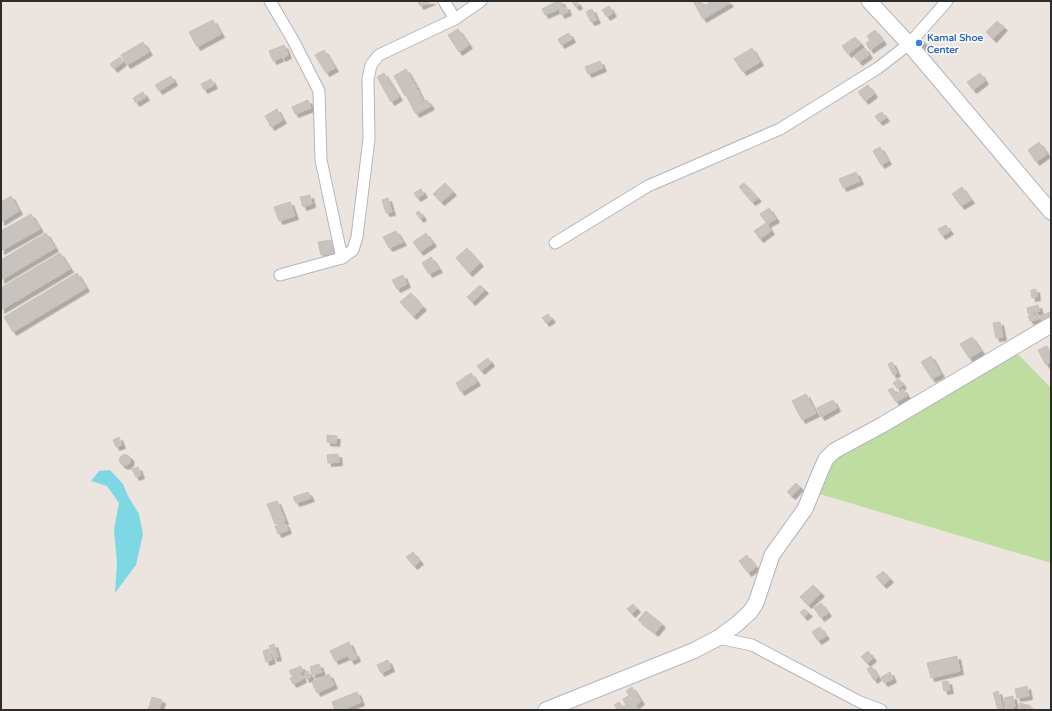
<svg xmlns="http://www.w3.org/2000/svg" width="1052" height="711" font-family="'Varela Round',sans-serif">
<style>
.green{fill:#bfdda1}
.water{fill:#7dd8e4}
.building{fill:#c8c3be;stroke:#c7c0b9;filter:url(#shadow)}
.lines{fill:none;stroke-linecap:round;stroke-linejoin:round}
.street-casing{stroke:#b3b6be;stroke-width:13}
.secondary-casing{stroke:#b3b6be;stroke-width:17}
.street{stroke:#fff;stroke-width:11}
.secondary{stroke:#fff;stroke-width:15}
.shop-dot{fill:#3f7fe0;stroke:#fff;stroke-width:1.5}
.labels{text-anchor:middle;stroke-width:3;stroke-linejoin:round;paint-order:stroke}
.shop-label{font-size:10px;font-weight:bold;fill:#366cbe;stroke:#fff;text-anchor:start}
</style>
<defs>
<filter id="shadow"><feDropShadow dx="3.5" dy="3.5" stdDeviation="0" flood-color="#0004"/></filter>
</defs>
<rect width="100%" height="100%" fill="#ece5df"/>
<polygon class="green" points="1012,348 1051,388 1051,563 813,492 826,459"/>
<polygon class="water" points="110,470 123,484 128,496 139,514 143,534 136,565 115,593 117,563 114,530 119,503 107,486 91,481 99,471"/>
<g class="building">
<polygon points="418,1 432,1 420,6"/>
<polygon points="558,1 561,1 563,7 545,15 542,9"/>
<polygon points="571,1 576,1 579,5 576,7"/>
<polygon points="693,1 701,1 704,6 712,1 728,1 730,3 703,19"/>
<polygon points="566,6 568,12 561,15 559,9"/>
<polygon points="609,6 613,13 607,17 602,10"/>
<polygon points="592,9 597,20 591,22 586,12"/>
<polygon points="213,20 221,34 197,47 189,32"/>
<polygon points="997,21 1004,27 993,39 986,32"/>
<polygon points="458,29 469,45 459,52 448,35"/>
<polygon points="875,30 883,41 870,50 866,43 870,40 867,36"/>
<polygon points="569,33 572,39 561,45 558,39"/>
<polygon points="855,37 861,44 848,54 842,46"/>
<polygon points="920,38 925,43 921,47 916,42"/>
<polygon points="143,42 149,52 127,65 121,55"/>
<polygon points="284,45 288,55 282,58 277,48"/>
<polygon points="276,48 280,58 273,61 269,51"/>
<polygon points="752,48 760,62 743,72 734,59"/>
<polygon points="865,48 869,55 859,62 854,56"/>
<polygon points="324,50 335,68 326,73 315,55"/>
<polygon points="120,57 123,62 114,69 110,64"/>
<polygon points="600,61 603,68 588,74 585,67"/>
<polygon points="406,69 417,88 405,96 394,76"/>
<polygon points="384,73 399,97 391,102 377,77"/>
<polygon points="980,73 985,81 973,90 967,82"/>
<polygon points="171,76 174,82 159,91 155,85"/>
<polygon points="211,79 214,85 204,90 201,84"/>
<polygon points="868,85 874,94 865,101 858,92"/>
<polygon points="417,89 423,101 412,107 406,95"/>
<polygon points="143,92 146,97 136,103 133,98"/>
<polygon points="308,100 311,108 295,114 292,107"/>
<polygon points="427,100 431,106 416,114 412,108"/>
<polygon points="277,109 283,120 271,127 265,116"/>
<polygon points="882,112 886,118 879,122 875,116"/>
<polygon points="1039,142 1047,154 1036,162 1028,150"/>
<polygon points="880,147 888,161 881,165 873,151"/>
<polygon points="856,172 860,181 843,188 839,179"/>
<polygon points="445,183 453,192 441,202 433,194"/>
<polygon points="744,183 758,198 752,202 739,187"/>
<polygon points="962,187 971,200 961,206 952,194"/>
<polygon points="421,189 424,194 417,198 414,193"/>
<polygon points="310,195 312,204 303,207 300,197"/>
<polygon points="11,196 19,211 1,222 1,202"/>
<polygon points="388,198 392,212 386,213 382,200"/>
<polygon points="290,202 295,216 279,221 274,207"/>
<polygon points="769,208 776,219 767,224 760,214"/>
<polygon points="419,211 423,217 420,219 416,213"/>
<polygon points="31,214 40,229 1,251 1,231"/>
<polygon points="766,223 771,231 760,239 754,231"/>
<polygon points="946,225 950,231 942,236 938,229"/>
<polygon points="396,231 403,242 389,248 383,237"/>
<polygon points="46,233 55,248 1,280 1,260"/>
<polygon points="426,233 433,243 420,252 413,242"/>
<polygon points="331,240 334,253 321,255 318,242"/>
<polygon points="467,248 480,263 469,273 456,258"/>
<polygon points="60,253 70,269 1,310 1,288"/>
<polygon points="431,257 439,269 429,274 422,263"/>
<polygon points="77,273 86,288 13,332 4,317"/>
<polygon points="403,275 407,284 397,289 392,280"/>
<polygon points="480,285 485,290 472,302 467,297"/>
<polygon points="1036,289 1037,297 1032,298 1031,290"/>
<polygon points="411,293 423,307 413,316 400,302"/>
<polygon points="1038,305 1040,311 1028,314 1027,308"/>
<polygon points="1049,312 1051,317 1042,321 1040,317"/>
<polygon points="548,314 552,319 546,323 542,318"/>
<polygon points="1038,314 1039,319 1030,321 1028,316"/>
<polygon points="1000,322 1003,337 996,338 993,323"/>
<polygon points="972,337 981,351 969,358 960,344"/>
<polygon points="1047,346 1051,353 1051,362 1046,365 1038,350"/>
<polygon points="931,356 941,374 932,379 921,362"/>
<polygon points="488,358 491,363 481,371 477,366"/>
<polygon points="892,362 897,373 893,375 888,364"/>
<polygon points="471,373 477,382 461,392 456,383"/>
<polygon points="899,379 903,385 898,389 893,383"/>
<polygon points="893,388 896,394 903,389 907,396 896,402 888,390"/>
<polygon points="806,394 816,413 802,420 792,401"/>
<polygon points="833,400 837,408 821,417 817,408"/>
<polygon points="327,435 337,436 336,443 327,442"/>
<polygon points="119,437 122,445 116,447 113,440"/>
<polygon points="338,454 339,462 328,463 327,455"/>
<circle cx="125" cy="460" r="5.5"/>
<polygon points="138,467 141,475 136,477 132,469"/>
<polygon points="796,483 800,487 792,496 787,492"/>
<polygon points="308,492 311,498 296,503 293,497"/>
<polygon points="277,501 285,521 275,524 267,504"/>
<polygon points="285,523 288,530 278,534 275,526"/>
<polygon points="413,552 420,561 414,566 406,557"/>
<polygon points="747,555 756,567 748,573 739,561"/>
<polygon points="883,571 890,579 883,585 876,577"/>
<polygon points="813,585 821,593 808,605 800,597"/>
<polygon points="821,603 828,613 821,618 814,608"/>
<polygon points="633,604 637,609 632,614 627,609"/>
<polygon points="804,609 809,613 804,617 800,612"/>
<polygon points="646,611 662,624 655,633 638,620"/>
<polygon points="820,627 826,636 818,641 812,632"/>
<polygon points="349,642 354,653 335,661 330,651"/>
<polygon points="274,644 278,657 274,658 269,646"/>
<polygon points="269,649 272,660 266,662 263,651"/>
<polygon points="868,651 873,658 867,663 861,657"/>
<polygon points="355,653 357,658 351,661 348,656"/>
<polygon points="957,656 960,671 931,678 927,663"/>
<polygon points="388,660 391,668 381,673 377,665"/>
<polygon points="319,664 322,672 312,675 310,667"/>
<polygon points="301,666 303,671 292,676 289,671"/>
<polygon points="871,666 878,677 874,680 867,669"/>
<polygon points="308,671 311,677 306,679 304,673"/>
<polygon points="890,672 893,679 884,683 881,677"/>
<polygon points="301,674 303,679 293,684 290,678"/>
<polygon points="329,674 334,685 317,693 312,682"/>
<polygon points="948,681 950,690 944,691 942,682"/>
<polygon points="1027,686 1029,696 1017,698 1015,689"/>
<polygon points="632,687 641,701 636,705 626,691"/>
<polygon points="998,691 1003,708 998,710 993,693"/>
<polygon points="357,692 361,702 342,710 335,710 332,702"/>
<polygon points="628,696 638,710 618,710 614,705 619,702 623,707 626,705 623,699"/>
<polygon points="1013,696 1015,706 1005,708 1004,698"/>
<polygon points="152,697 162,700 159,710 148,710"/>
<polygon points="1020,703 1031,706 1030,710 1019,710"/>
<polygon points="1013,707 1014,710 1004,710"/>
</g>
<g class="lines">
<g class="street-casing">
<g id="street">
<polyline points="270,1 293,40 319,91 321,160 342,258"/>
<polyline points="444,1 455,19"/>
<polyline points="555,243 648,186 780,129 878,68 909,44 947,1"/>
<polyline points="280,275 342,258 353,250 357,237 369,139 368,79 371,65 379,55 455,19 481,1"/>
<polyline points="718,638 752,645 860,702 881,710"/>
</g>
</g>
<g class="secondary-casing">
<g id="secondary">
<polyline points="869,1 909,44 1051,212"/>
<polyline points="546,710 693,651 718,638 737,624 750,612 756,603 772,555 805,509 821,470 826,459 834,451 882,425 1051,325"/>
</g>
</g>
<use href="#street" class="street"/>
<use href="#secondary" class="secondary"/>
</g>
<circle class="shop-dot" cx="919" cy="43" r="4"/>
<g class="labels">
<g class="shop-label">
<text x="927" y="41">Kamal Shoe<tspan x="927" dy="12">Center</tspan></text>
</g>
</g>
<rect width="1052" height="711" fill="none" stroke="#2c2c2c" stroke-width="4"/>
</svg>
